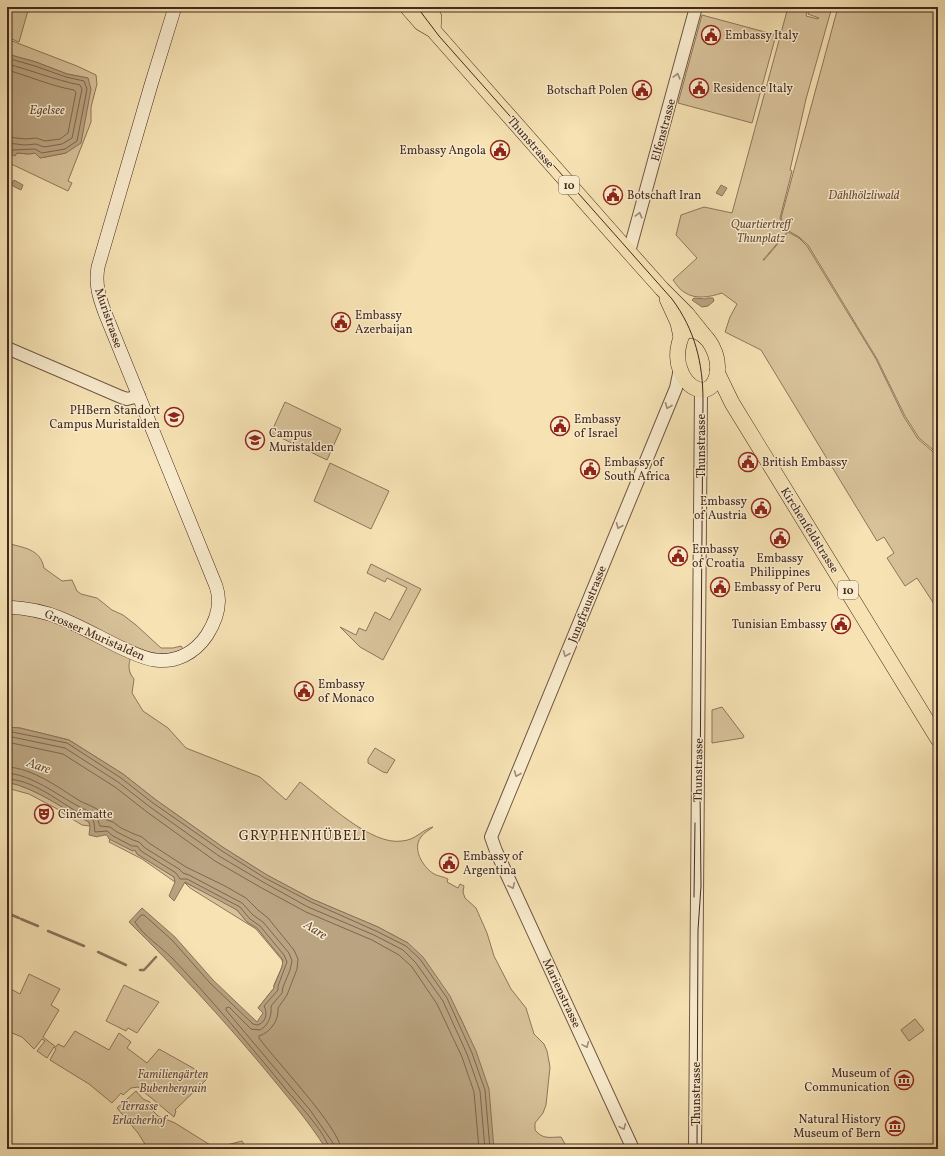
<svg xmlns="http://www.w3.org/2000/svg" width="945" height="1156" font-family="Vollkorn,serif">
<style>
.green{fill:#d8c29a;stroke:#8e755c}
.water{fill:#b9a380;stroke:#8a7259}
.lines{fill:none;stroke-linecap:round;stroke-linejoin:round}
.shore{stroke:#7e664f;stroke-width:1}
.stream{stroke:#8a7259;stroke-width:2.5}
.tertiary-casing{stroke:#705643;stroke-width:14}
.secondary-casing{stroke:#43281e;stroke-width:14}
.primary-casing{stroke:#43281e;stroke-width:16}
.tertiary{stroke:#f9ecce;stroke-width:12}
.secondary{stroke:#f9ecce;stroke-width:13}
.primary{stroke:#f6e2b3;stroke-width:15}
.tram{stroke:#43281e;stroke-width:1}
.oneway{stroke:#9e8a76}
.labels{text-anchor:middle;stroke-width:3;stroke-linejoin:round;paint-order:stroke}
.shield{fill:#f9ecce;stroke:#7a6353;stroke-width:1}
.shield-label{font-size:11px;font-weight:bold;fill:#43281e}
.poi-label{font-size:12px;fill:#43281e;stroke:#f9ecce;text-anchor:start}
.street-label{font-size:12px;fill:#43281e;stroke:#f9ecce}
.park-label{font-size:12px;font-style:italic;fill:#684e3d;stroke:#f9ecce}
.water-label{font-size:13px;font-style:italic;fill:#664d3b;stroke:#f9ecce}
.quarter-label{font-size:14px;letter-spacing:1px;fill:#43281e;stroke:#f9ecce}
</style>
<rect width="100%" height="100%" fill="#f6e2b3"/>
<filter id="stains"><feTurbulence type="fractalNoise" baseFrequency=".005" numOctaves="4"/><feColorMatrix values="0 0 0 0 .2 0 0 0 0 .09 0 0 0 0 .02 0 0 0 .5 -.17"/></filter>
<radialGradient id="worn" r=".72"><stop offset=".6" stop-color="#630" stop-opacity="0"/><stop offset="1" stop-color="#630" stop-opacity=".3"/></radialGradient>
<g class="green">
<polygon points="7,7 29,7 19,42 7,37"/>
<path d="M786 7H808L806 16 818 19 819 18 808 14 810 7H832L806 99 790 170 792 171 780 218 787 232 763 260H764L788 232 799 238 807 246 876 359 904 417 918 439 938 456V458L933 462 938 470V610L917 578 905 586 887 558 894 553 884 537 877 541 761 350 725 332 730 317 737 304 722 293C710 297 695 300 684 292 680 290 676 284 673 280L697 258 676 235 681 215 704 207 732 213 787 11Z"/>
<polygon points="838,7 938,7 938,454 919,438 905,416 877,359 808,245 799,237 787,230 781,218"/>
<polygon points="702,15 776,35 752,123 678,103"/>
<polygon points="7,39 77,66 96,75 97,84 91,107 91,122 68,181 72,183 68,191 7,162 7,152 15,155 17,153 29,154 35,153 40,158 66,153 88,78 67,74 36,62 7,54"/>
<polygon points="285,402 341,429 327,460 271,433"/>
<polygon points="330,463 389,491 371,529 314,501"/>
<path d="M7 543C23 548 40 548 44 568L62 581 72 580 77 591 81 594 97 598 112 610 123 615 136 625 161 648H173L181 646 183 649C167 657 151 654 135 647 130 659 125 668 134 679L132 693 143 711 168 728 186 748 260 777 286 800 300 782C325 801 371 846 402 841 416 840 423 829 433 827 430 830 424 832 421 837 411 850 425 870 436 875 439 876 444 877 448 879L447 882 458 888 460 884 464 886 463 892 465 898 476 908 487 933 494 956 511 989 526 1008 534 1034 544 1044 547 1051 550 1067 546 1105 543 1113 535 1123V1130C543 1140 550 1137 561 1137L568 1149H494L467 1032 460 1017 408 943 378 927 312 899 267 875 224 848 156 800 123 774 69 740 20 728 7 727Z"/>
<polygon points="371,564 421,589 383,660 360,647 340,627 356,635 359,628 366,631 375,612 390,620 407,588 387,578 385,582 367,573"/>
<polygon points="722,707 744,736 743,738 712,743 712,710"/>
<polygon points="375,748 395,760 387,773 383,772 368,763 368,759"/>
<path d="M7 782C39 789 60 808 89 822L90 826 82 825 61 812V811L29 794 7 788Z"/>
<polygon points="110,839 133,851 134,849 135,850 137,854 174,877 175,882 142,859 109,842"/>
<polygon points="184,882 218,899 237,910 247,922 257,928 282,958 283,962 282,967 274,986 275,988 258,1008 274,988 274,985 283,965 282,960 256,929 190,888"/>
<polygon points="29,974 60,989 51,1005 59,1010 43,1037 56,1047 58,1044 64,1047 75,1031 109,1050 119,1033 131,1042 127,1048 147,1063 159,1049 193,1068 207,1079 175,1110 176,1111 174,1117 138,1087 131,1088 123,1095 121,1093 112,1103 89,1084 50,1060 56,1049 54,1047 47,1058 37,1051 45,1041 42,1039 34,1049 22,1037 7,1031 7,987 20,994"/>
<polygon points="124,985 159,1002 137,1033 128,1028 126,1031 106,1021"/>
<polygon points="915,1019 924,1030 909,1041 901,1030"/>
<polygon points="136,1091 143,1099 150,1102 153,1111 158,1116 175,1123 215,1148 242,1141 247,1149 148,1149 138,1133 117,1108"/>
</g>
<g class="water">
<polygon points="7,54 36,62 67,74 88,78 91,89 81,143 66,153 40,158 35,153 29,154 17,153 15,156 7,152"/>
<polygon points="14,180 23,185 21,190 11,185"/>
<polygon points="721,185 727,188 722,196 716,193"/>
<polygon points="694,298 705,299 707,298 713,298 714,301 708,306 702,307 692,300"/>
<path d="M7 727 20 728 69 740 123 774 156 800 224 848 267 875 312 899 378 927 408 943 423 957 450 996 476 1051 489 1089 494 1149H326C308 1120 285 1094 263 1067 221 1017 176 968 129 922L142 908 175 937 213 980 257 1022 263 1013 258 1008 274 988V986L282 967 283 960 257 928 247 922 237 910 185 882 174 901 169 896 175 882 174 877 137 854 135 850 133 851 109 839 107 835H104L101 836H98V837L89 835 90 826 89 822C61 808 38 789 7 782Z"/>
</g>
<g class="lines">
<g class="shore">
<polyline points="7,58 35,66 66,77 84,81 87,89 77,141 65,149 42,153 35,149 13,150 7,149"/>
<path d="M7 64C31 70 55 80 80 85L82 89 72 138 62 144 44 147 36 144 25 145 7 143"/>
<path d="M7 70C29 76 51 86 74 90L76 92 68 133 60 139 45 141 36 138 26 139 7 137"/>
<polyline points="7,731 67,743 121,778 153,803 222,851 265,878 311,902 376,931 406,946 420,959 447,998 472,1053 485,1090 490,1149"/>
<polyline points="7,736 65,748 118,782 150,807 219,856 263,882 308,907 374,935 403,950 416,963 443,1001 467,1054 480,1091 485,1149"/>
<polyline points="7,742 63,754 115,787 147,812 215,861 260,887 306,912 372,940 399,955 412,967 437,1004 462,1057 474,1092 479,1149"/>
<path d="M7 767C33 768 59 788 80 801 86 804 92 806 97 809 101 812 102 816 104 819L113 822 121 828 134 834 142 837 149 843 186 867 225 886 246 898 258 910 268 918 294 950 298 959 297 969 287 995 278 1008C279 1020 271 1032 259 1036V1038C274 1059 340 1128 341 1149"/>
<path d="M7 773C32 775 56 794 78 806 83 809 90 811 94 815 98 817 98 822 100 826L110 827 117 832 133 840 139 842 145 848 179 869 183 873 189 875 242 903 253 915 263 922 289 953 292 961 290 970 283 987 282 993 271 1006C272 1015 269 1025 260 1030L251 1029 229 1007 226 1008V1010L310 1110 333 1143 335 1149"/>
<path d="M7 779C33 780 55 799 76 811 81 814 90 816 93 820 95 824 94 828 95 832L107 831 113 836 132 846H137L141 851 176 873 180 879H187L240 907 250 919 260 926 284 955 287 962 278 986V990L264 1006C268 1013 266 1023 257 1025L253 1024 210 983 172 940 144 915H141L135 922C143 935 161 947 172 958 213 1001 251 1047 289 1093 299 1104 328 1136 329 1149"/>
</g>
<g class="stream">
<polyline points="7,913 19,918"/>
<polyline points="21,919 38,926"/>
<polyline points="48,931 84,946"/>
<polyline points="98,952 126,965"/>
<polyline points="140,970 144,970 156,957"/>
</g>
<g class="tertiary-casing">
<g id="tertiary">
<polyline points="629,252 696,7"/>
<polyline points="7,348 77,378 121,397 127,399 139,396"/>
<polyline points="633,1149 496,851 491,837 676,388 680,369"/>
<polyline points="695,1149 701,390"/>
</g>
</g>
<g class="secondary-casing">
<path id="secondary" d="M7 607C25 608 44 611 60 618 83 627 104 640 126 650 135 654 145 659 155 660 176 663 195 653 207 635 216 621 222 603 216 586L105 313C99 297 95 284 98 267L151 85 175 7"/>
</g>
<g class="primary-casing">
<g id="primary">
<polyline points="407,7 421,23 433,30 629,252 662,289 687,314 707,339"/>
<polyline points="427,7 434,17 433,30"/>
<polyline points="667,299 678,323 681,337"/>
<path d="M689 330C710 331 720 357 717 375 710 402 685 388 680 369 677 361 677 352 679 344 681 337 682 332 689 330Z"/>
<polyline points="717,372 732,403 938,739"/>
</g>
</g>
<use href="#tertiary" class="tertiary"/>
<use href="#secondary" class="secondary"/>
<use href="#primary" class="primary"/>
<g class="tram">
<path d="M417 7 439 36 672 299C695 330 703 363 703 401L700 789 701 886 698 930 697 1149"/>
<polyline points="694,897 695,823"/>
</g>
</g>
<defs><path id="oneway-chevron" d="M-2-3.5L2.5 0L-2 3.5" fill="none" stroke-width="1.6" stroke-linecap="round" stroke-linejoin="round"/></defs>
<g class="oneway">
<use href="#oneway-chevron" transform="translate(677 76) rotate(-75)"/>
<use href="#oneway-chevron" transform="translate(639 215) rotate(-75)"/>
<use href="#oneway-chevron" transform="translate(668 406) rotate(112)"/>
<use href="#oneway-chevron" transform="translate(619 526) rotate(113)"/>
<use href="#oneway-chevron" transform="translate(566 654) rotate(112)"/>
<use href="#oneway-chevron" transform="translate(517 774) rotate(112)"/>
<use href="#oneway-chevron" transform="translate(512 886) rotate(65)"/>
<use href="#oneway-chevron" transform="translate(586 1045) rotate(66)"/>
<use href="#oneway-chevron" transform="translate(623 1127) rotate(66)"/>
</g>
<defs>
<g id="civic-ring" transform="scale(1)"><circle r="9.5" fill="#f9ecce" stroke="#8f2418" stroke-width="1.5"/><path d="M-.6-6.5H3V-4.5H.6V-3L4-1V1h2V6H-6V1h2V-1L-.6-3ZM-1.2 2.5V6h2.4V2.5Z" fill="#8f2418"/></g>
<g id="university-ring" transform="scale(1)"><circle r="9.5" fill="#f9ecce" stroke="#8f2418" stroke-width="1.5"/><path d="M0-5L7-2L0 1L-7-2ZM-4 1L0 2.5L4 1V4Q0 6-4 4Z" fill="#8f2418"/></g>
<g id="theatre-ring" transform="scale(1)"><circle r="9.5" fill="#f9ecce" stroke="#8f2418" stroke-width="1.5"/><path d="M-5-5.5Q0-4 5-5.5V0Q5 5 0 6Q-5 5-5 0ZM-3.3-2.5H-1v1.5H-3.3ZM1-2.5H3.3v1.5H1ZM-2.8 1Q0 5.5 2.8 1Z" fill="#8f2418"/></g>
<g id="museum-ring" transform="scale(1)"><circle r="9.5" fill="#f9ecce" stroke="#8f2418" stroke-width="1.5"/><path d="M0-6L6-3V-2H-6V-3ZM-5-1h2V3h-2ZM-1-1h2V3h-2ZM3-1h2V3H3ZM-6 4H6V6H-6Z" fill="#8f2418"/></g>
</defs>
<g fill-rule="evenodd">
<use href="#civic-ring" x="711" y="35"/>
<use href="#civic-ring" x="699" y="88"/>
<use href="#civic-ring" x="642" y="90"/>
<use href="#civic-ring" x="500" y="150"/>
<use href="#civic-ring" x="613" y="195"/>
<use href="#civic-ring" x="341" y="322"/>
<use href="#university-ring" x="174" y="417"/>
<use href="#civic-ring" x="560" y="426"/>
<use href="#university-ring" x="255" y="440"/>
<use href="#civic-ring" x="748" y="462"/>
<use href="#civic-ring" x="590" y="469"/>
<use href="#civic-ring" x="761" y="508"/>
<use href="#civic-ring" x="780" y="538"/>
<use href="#civic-ring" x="678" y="556"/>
<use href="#civic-ring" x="720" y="587"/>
<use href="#civic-ring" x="841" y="624"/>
<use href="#civic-ring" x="304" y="691"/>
<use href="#theatre-ring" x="44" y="814"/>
<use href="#civic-ring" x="449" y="863"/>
<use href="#museum-ring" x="904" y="1080"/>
<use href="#museum-ring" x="895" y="1126"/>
</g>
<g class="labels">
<g class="shield">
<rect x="559" y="176" width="20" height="18" rx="3"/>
<rect x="838" y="581" width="20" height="18" rx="3"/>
</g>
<g class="shield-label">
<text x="569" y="189">10</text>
<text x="848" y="594">10</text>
</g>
<g class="poi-label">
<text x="725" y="39">Embassy Italy</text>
<text x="713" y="92">Residence Italy</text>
<text x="628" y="94" text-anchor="end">Botschaft Polen</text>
<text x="486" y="154" text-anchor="end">Embassy Angola</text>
<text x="627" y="199">Botschaft Iran</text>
<text x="355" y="319">Embassy<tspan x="355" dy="14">Azerbaijan</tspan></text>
<text x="160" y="414" text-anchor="end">PHBern Standort<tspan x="160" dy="14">Campus Muristalden</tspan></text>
<text x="574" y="423">Embassy<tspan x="574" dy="14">of Israel</tspan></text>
<text x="269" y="437">Campus<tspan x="269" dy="14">Muristalden</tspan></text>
<text x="604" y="466">Embassy of<tspan x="604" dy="14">South Africa</tspan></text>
<text x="762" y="466">British Embassy</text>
<text x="747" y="505" text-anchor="end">Embassy<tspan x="747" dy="14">of Austria</tspan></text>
<text x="692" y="553">Embassy<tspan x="692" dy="14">of Croatia</tspan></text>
<text x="780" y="562" text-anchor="middle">Embassy<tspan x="780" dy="14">Philippines</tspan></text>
<text x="734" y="591">Embassy of Peru</text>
<text x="827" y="628" text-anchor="end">Tunisian Embassy</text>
<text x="318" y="688">Embassy<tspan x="318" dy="14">of Monaco</tspan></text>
<text x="58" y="818">Cinématte</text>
<text x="463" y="860">Embassy of<tspan x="463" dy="14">Argentina</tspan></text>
<text x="890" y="1077" text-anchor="end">Museum of<tspan x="890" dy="14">Communication</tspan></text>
<text x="881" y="1123" text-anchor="end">Natural History<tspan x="881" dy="14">Museum of Bern</tspan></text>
</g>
<g class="street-label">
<text transform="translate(663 130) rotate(-75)" y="4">Elfenstrasse</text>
<text transform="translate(531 142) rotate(49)" y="4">Thunstrasse</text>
<text transform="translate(109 318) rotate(71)" y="4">Muristrasse</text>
<text transform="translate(701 446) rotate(-90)" y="4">Thunstrasse</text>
<text transform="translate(810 530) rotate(58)" y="4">Kirchenfeldstrasse</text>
<text transform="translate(587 604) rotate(-68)" y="4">Jungfraustrasse</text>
<text transform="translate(95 635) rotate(24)" y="4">Grosser Muristalden</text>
<text transform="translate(698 770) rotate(-89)" y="4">Thunstrasse</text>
<text transform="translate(562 993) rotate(65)" y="4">Marienstrasse</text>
<text transform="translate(696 1094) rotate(-90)" y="4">Thunstrasse</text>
</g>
<g class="park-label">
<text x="864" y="199">Dählhölzliwald</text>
<text x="761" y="228">Quartiertreff<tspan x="761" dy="14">Thunplatz</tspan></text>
<text x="173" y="1078">Familiengärten<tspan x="173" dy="14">Bubenbergrain</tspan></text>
<text x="139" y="1110">Terrasse<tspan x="139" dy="14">Erlacherhof</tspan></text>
</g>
<g class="water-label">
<text x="47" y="114">Egelsee</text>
<text transform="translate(39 765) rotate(19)" y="5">Aare</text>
<text transform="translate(316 929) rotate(32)" y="5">Aare</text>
</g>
<g class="quarter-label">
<text x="303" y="840">GRYPHENHÜBELI</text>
</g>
</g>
<rect width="945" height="1156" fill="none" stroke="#f6e2b3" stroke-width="24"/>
<rect x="8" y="8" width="929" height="1140" fill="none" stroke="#43281e" stroke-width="2"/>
<rect x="12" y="12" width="921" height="1132" fill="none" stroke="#43281e"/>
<rect width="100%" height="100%" filter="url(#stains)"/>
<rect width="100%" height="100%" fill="url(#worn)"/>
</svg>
